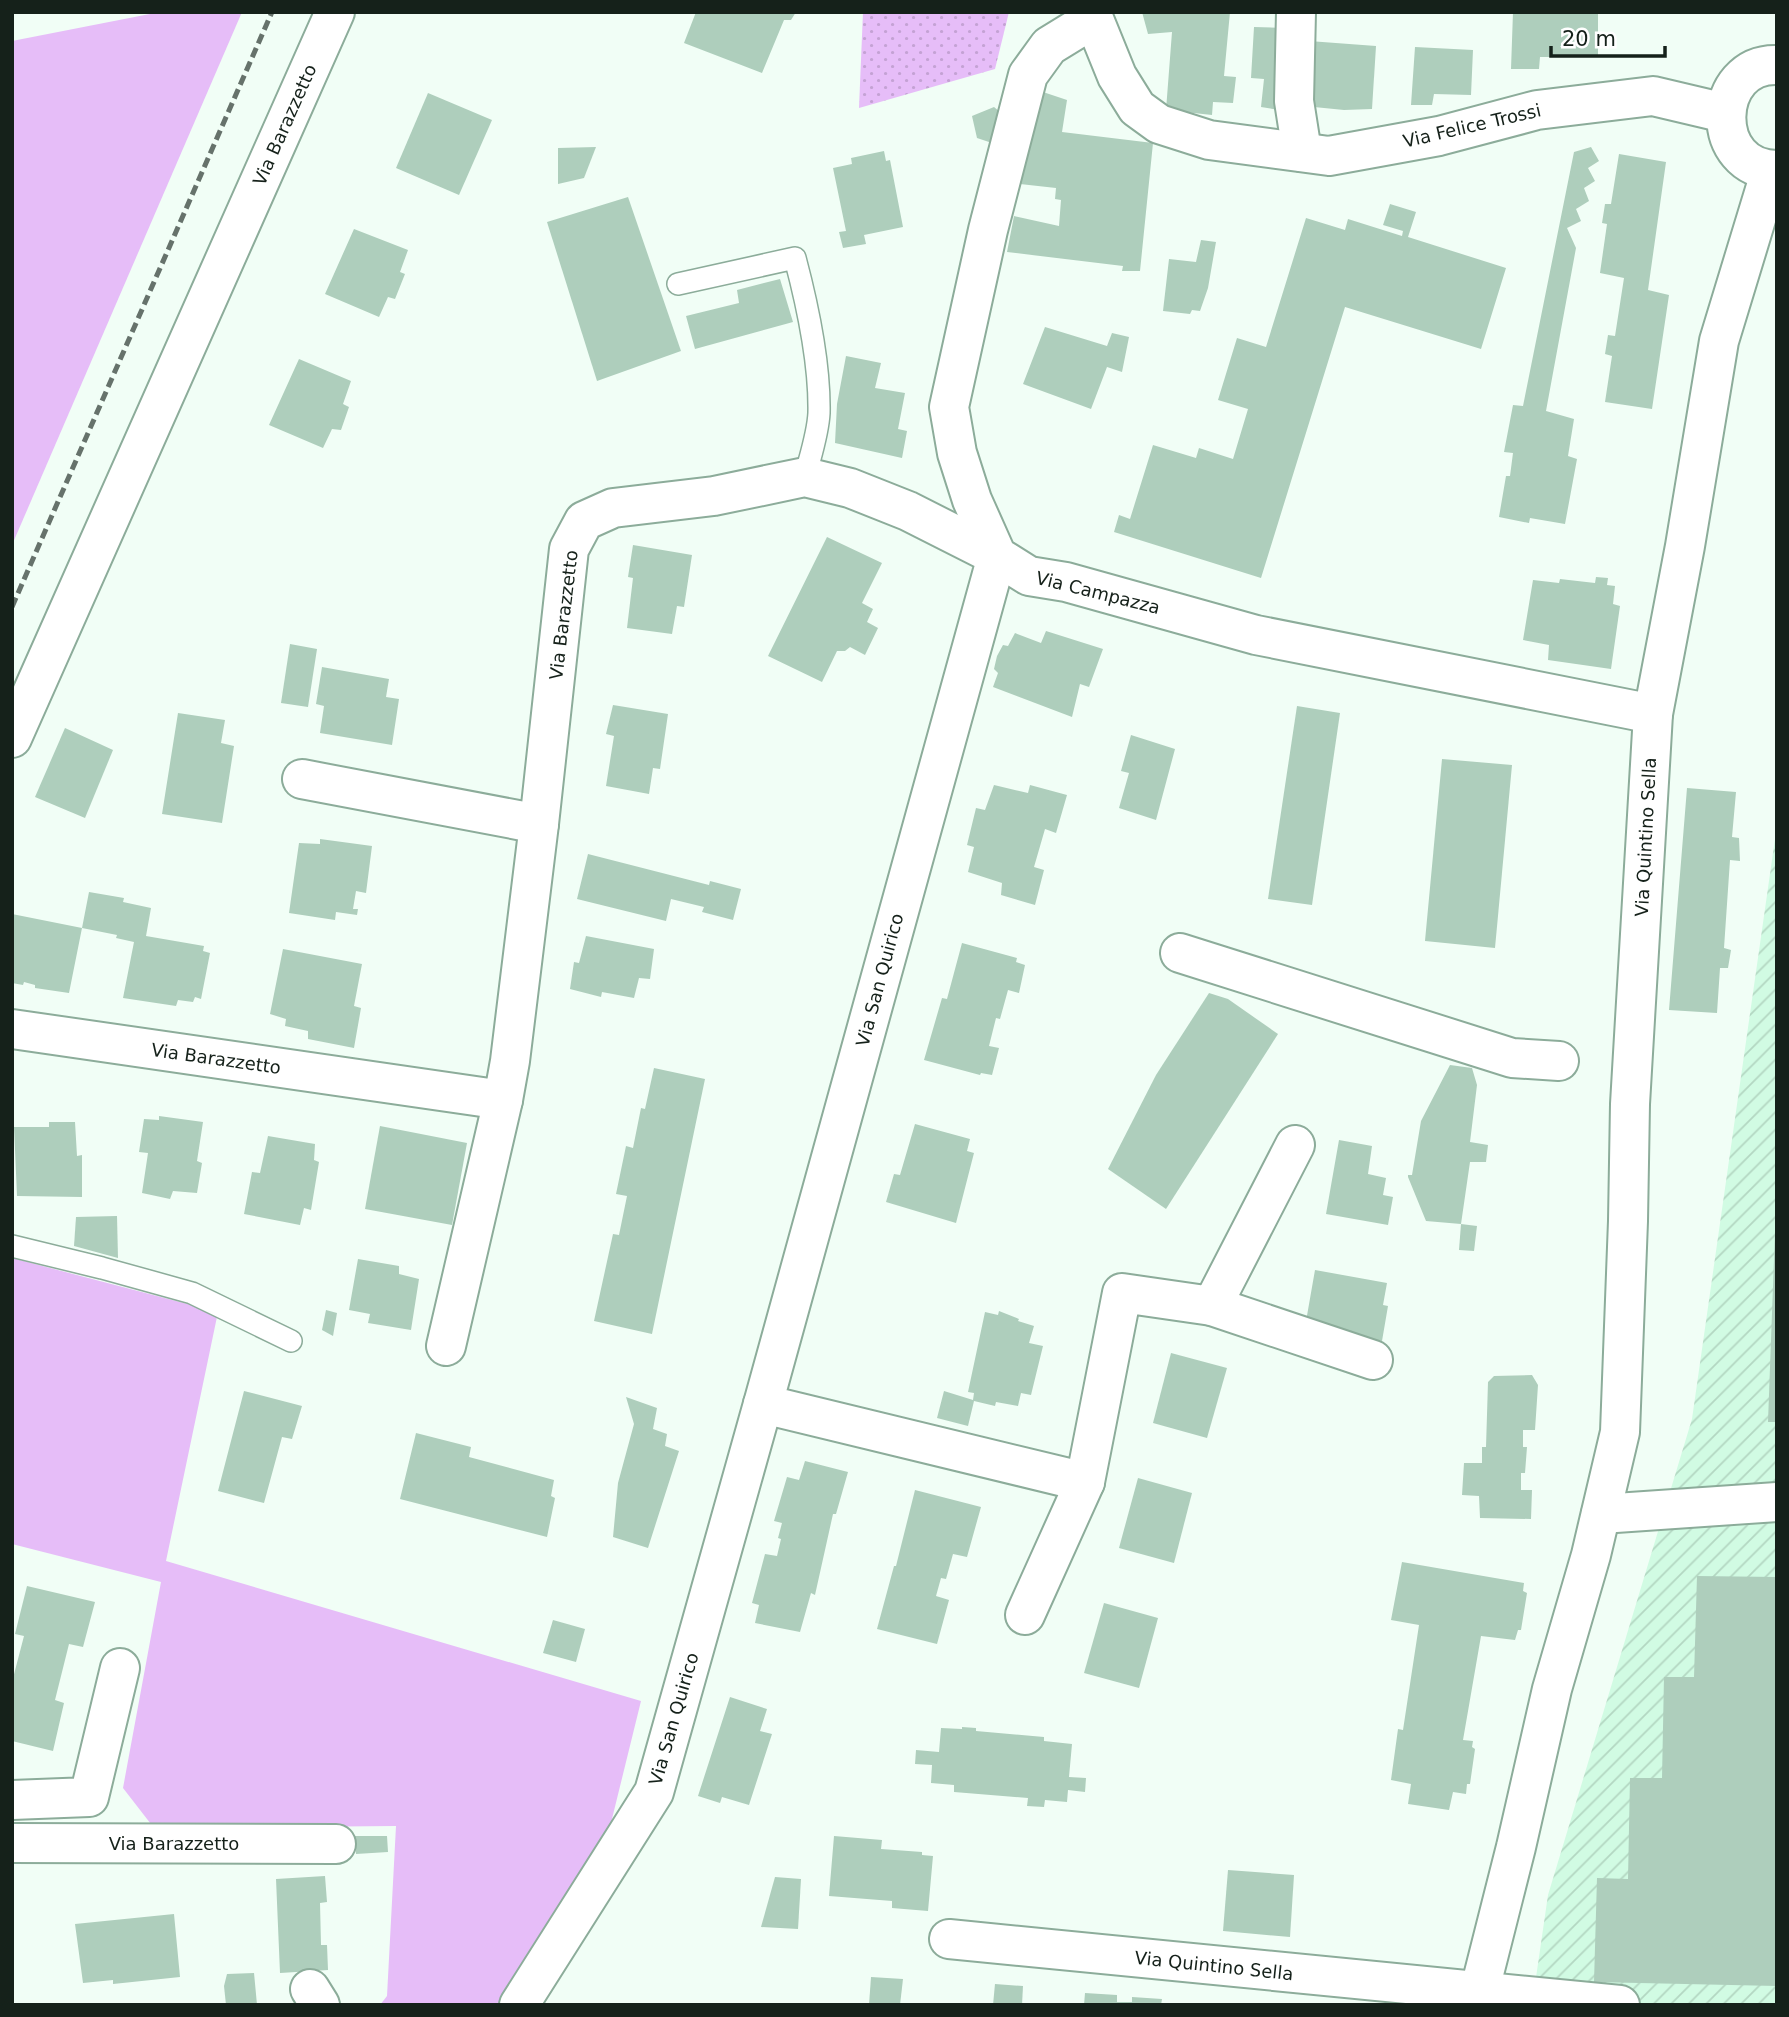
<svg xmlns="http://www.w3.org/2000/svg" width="1789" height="2017" font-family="'DejaVu Sans',sans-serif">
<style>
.industrial{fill:url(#industrial-furrows)}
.grass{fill:#e6bdf8}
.park{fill:url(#park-dots)}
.building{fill:#aecebc}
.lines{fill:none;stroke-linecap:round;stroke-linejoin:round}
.lane-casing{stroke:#8cac9a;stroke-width:24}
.street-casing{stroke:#8cac9a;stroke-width:42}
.lane{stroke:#fff;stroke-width:21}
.street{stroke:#fff;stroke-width:38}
.rail{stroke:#66726b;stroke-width:5;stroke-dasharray:10 5;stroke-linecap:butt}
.labels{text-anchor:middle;stroke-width:5;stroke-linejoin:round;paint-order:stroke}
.street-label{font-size:18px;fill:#15211a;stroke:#fff}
</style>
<defs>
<pattern id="industrial-furrows" width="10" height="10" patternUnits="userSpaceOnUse" patternTransform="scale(1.75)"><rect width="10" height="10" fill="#d1fbe3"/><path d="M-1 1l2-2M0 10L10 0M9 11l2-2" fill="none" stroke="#b3d7c2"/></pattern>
<pattern id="park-dots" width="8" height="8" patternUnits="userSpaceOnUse" patternTransform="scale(1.75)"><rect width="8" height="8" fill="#e6bdf8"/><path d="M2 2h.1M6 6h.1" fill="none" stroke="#c4a2d4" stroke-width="1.8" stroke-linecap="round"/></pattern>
</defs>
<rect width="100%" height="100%" fill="#f1fef6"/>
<polygon class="industrial" points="1777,825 1777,2005 1532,2005 1548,1895 1692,1419"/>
<g class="grass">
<polygon points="160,12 242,12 12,545 12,41"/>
<polygon points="12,1258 218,1312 166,1561 641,1701 610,1827 514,2005 380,2005 387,1996 396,1826 154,1828 123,1788 161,1582 12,1544"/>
</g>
<polygon class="park" points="863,12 1009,12 995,69 859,108"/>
<g class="building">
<polygon points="696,12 796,12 791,20 784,20 762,73 684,43"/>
<polygon points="1142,12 1230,12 1224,76 1236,77 1233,103 1213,102 1212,115 1166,110 1172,32 1148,34"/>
<polygon points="1513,12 1598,12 1598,57 1540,57 1539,69 1511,69"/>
<polygon points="1254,27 1285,28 1285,111 1261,107 1264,79 1251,78"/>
<polygon points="1309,41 1376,46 1372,109 1344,110 1304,106"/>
<polygon points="1415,47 1473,50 1471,95 1434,94 1432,105 1411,105"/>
<polygon points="1043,92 1067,100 1062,132 1153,143 1140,271 1122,271 1123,266 1007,252 1014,216 1059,226 1061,200 1055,199 1056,188 1020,184"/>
<polygon points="428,93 492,120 459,195 396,168"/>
<polygon points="994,107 1000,112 995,144 977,138 972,116"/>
<polygon points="596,147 584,178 558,184 558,148"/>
<polygon points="1591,147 1599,161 1588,168 1595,181 1584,188 1589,201 1576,209 1581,221 1567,228 1576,248 1546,411 1574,419 1568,456 1577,459 1565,524 1530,518 1529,523 1499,517 1506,476 1510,476 1513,453 1504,452 1513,405 1523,406 1574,152"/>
<polygon points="884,151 886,161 890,160 903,227 864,235 866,244 843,248 839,232 846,231 833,168 852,164 851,158"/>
<polygon points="1619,154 1666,162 1648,290 1669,295 1652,409 1605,402 1612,356 1605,354 1608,335 1615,336 1624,278 1600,273 1607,224 1602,223 1605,204 1611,204"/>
<polygon points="628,197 681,351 597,381 547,222"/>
<polygon points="1390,204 1416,212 1408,237 1506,268 1481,349 1345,307 1261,578 1114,532 1119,515 1130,519 1153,445 1196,458 1199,448 1233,459 1248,409 1218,400 1237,338 1266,347 1306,218 1345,230 1348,219 1402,236 1403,231 1383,225"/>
<polygon points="354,229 408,250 400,272 405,274 395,299 388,297 379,317 325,294"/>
<polygon points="1201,240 1216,242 1208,288 1200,311 1192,310 1190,314 1163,311 1169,259 1196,262"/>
<polygon points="780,279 793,322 695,349 686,316 739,303 737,290"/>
<polygon points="1045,327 1107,346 1112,333 1129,337 1122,372 1107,367 1091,409 1023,384"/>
<polygon points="846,356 881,363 875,388 905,393 898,429 907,431 902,458 835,443 837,404"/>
<polygon points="299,359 351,381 343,404 349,407 341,430 332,429 323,448 269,425"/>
<polygon points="827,537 882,563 862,603 873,609 867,622 878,628 865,655 850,647 845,651 837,651 822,682 768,656"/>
<polygon points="633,545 692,555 684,607 677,606 672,634 627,628 633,578 628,577"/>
<polygon points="1596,577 1608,578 1607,585 1615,586 1613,604 1620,606 1611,669 1548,660 1549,645 1523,640 1533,580 1559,583 1560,579 1595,583"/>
<polygon points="1046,631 1103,649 1089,687 1080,684 1072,717 993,687 998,673 994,669 997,656 1003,645 1008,646 1015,633 1041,643"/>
<polygon points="290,644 317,649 308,707 281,703"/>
<polygon points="322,667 389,679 386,697 399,699 392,745 320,733 324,706 316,704"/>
<polygon points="613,705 668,714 660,769 653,768 649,794 606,786 614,736 606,734"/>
<polygon points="1297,706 1340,713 1312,905 1268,899"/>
<polygon points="178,713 225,720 221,743 234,746 222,823 162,814"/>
<polygon points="65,728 113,750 85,818 35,797"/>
<polygon points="1131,735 1175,749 1156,820 1119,808 1129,773 1121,771"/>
<polygon points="1442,759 1512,765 1495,948 1425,941"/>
<polygon points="994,785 1028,793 1030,785 1067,795 1056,833 1045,829 1034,867 1044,870 1035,905 1001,895 1002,883 968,872 974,847 967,845 976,808 985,810"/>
<polygon points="1687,788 1736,792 1732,837 1739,838 1740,861 1730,860 1724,948 1731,950 1728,968 1720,968 1717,1013 1669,1010"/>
<polygon points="320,839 372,846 366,893 356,891 353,909 358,909 357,915 336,912 335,920 289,913 299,843 320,844"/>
<polygon points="588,854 709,885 710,881 741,889 733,920 702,912 704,907 671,899 666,921 577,899"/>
<polygon points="89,892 124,898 123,902 151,908 146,936 204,946 203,951 210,953 201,999 195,997 193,1002 178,1000 176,1006 123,998 134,942 116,938 117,935 82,928 69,993 35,988 35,985 24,982 23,985 12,983 12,914 82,928"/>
<polygon points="586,936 654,949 650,979 639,978 634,998 602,992 601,997 570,989 574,962 579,963"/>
<polygon points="962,943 1017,958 1016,962 1025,965 1019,993 1008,990 1000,1019 996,1018 989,1046 999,1048 992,1075 981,1073 980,1075 924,1060 942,998 947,999"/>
<polygon points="283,949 362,964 354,1006 361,1008 354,1048 308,1039 308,1031 285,1026 286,1019 270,1014"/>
<polygon points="1209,993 1228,999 1278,1034 1166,1209 1108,1169 1156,1075"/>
<polygon points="1450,1065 1472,1068 1477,1085 1470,1142 1488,1145 1486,1162 1470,1162 1461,1224 1426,1221 1408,1177 1408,1175 1412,1175 1421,1121"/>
<polygon points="654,1068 705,1079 652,1334 594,1321 613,1234 619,1235 627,1196 616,1194 626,1146 633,1148 641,1108 645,1109"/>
<polygon points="159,1116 203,1122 197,1161 202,1163 197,1193 173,1191 170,1199 142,1193 148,1153 139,1152 144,1119 159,1120"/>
<polygon points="49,1122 75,1122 77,1156 82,1155 82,1197 17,1196 14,1127 49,1127"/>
<polygon points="915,1124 970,1139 967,1151 974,1153 956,1223 886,1202 894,1174 900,1175"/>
<polygon points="380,1126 467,1143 452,1225 365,1209"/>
<polygon points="268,1136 315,1144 314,1160 319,1162 311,1210 304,1208 300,1225 244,1214 252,1172 260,1173"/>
<polygon points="1339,1140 1372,1146 1368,1174 1386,1178 1383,1195 1393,1197 1388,1225 1326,1214"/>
<polygon points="117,1216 118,1258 74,1246 76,1217"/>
<polygon points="1461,1224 1477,1226 1474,1251 1459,1250"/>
<polygon points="1775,1232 1777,1232 1777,1422 1768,1422"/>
<polygon points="358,1259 399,1266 399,1274 419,1279 411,1330 368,1323 370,1314 349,1310"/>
<polygon points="1315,1270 1387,1283 1383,1305 1388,1306 1382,1341 1305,1327"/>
<polygon points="326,1310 337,1313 333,1336 322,1330"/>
<polygon points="999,1311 1019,1319 1018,1321 1034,1326 1029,1343 1043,1346 1031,1395 1021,1393 1018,1406 996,1402 995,1406 974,1401 968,1426 937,1418 944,1391 973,1400 974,1393 968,1392 985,1312 998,1315"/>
<polygon points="1171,1353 1227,1368 1207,1438 1153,1423"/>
<polygon points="1532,1375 1538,1385 1535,1430 1523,1430 1523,1447 1527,1447 1525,1473 1521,1473 1521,1490 1532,1490 1531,1519 1480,1518 1479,1496 1462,1495 1464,1463 1482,1463 1482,1447 1486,1447 1488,1382 1494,1376"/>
<polygon points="244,1391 302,1406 292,1439 282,1437 264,1503 218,1491"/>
<polygon points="626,1397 657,1408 653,1429 667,1434 665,1446 679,1451 648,1548 613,1537 618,1483 634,1424"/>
<polygon points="416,1433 471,1447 469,1457 554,1480 551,1496 555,1498 547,1537 400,1499"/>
<polygon points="805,1461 848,1472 836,1514 833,1514 815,1595 811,1593 800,1632 755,1623 759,1605 752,1603 765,1554 777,1556 781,1539 778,1538 782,1523 774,1521 787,1477 799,1480"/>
<polygon points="1138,1478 1192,1493 1174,1563 1119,1548"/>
<polygon points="915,1490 981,1507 967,1557 953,1554 946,1579 941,1578 936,1596 949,1600 937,1644 877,1629 894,1566 896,1566"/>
<polygon points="1402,1562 1524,1583 1523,1591 1527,1593 1521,1630 1518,1630 1515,1640 1481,1636 1463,1740 1473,1741 1472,1747 1475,1749 1470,1784 1467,1784 1466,1794 1453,1792 1449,1810 1408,1804 1411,1784 1391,1780 1398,1729 1403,1730 1419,1625 1391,1620"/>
<polygon points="1697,1576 1777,1577 1777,1986 1594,1982 1597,1878 1628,1879 1630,1778 1662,1778 1664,1677 1694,1677"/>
<polygon points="27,1586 95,1602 83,1647 69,1644 55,1700 64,1703 53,1751 12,1741 12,1682 24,1636 15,1634"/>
<polygon points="1104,1603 1158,1618 1139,1688 1084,1673"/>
<polygon points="553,1620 585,1629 576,1662 543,1653"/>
<polygon points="730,1697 767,1709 760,1731 772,1734 749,1805 722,1797 720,1803 698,1796"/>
<polygon points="962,1727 976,1728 976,1731 1044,1737 1044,1741 1072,1744 1069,1777 1086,1778 1085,1792 1068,1790 1067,1802 1045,1800 1044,1807 1027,1806 1028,1798 954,1792 954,1785 931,1783 932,1765 915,1764 916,1750 939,1752 941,1728 962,1729"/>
<polygon points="355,1836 387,1836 388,1852 356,1854"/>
<polygon points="834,1836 882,1840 881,1849 922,1852 922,1855 933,1856 928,1911 892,1908 892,1901 829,1896"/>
<polygon points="1228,1870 1294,1875 1290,1937 1223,1931"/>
<polygon points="325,1876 327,1902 320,1903 321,1945 327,1945 328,1970 280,1973 276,1879"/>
<polygon points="775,1877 801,1879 798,1929 761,1927"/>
<polygon points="174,1914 180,1977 113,1984 113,1980 83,1983 75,1924"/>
<polygon points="254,1973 257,2005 226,2005 224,1986 227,1974"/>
<polygon points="871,1977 903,1979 900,2005 869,2005"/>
<polygon points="995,1984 1023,1986 1022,2005 993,2005"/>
<polygon points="1085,1993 1117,1995 1117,2002 1132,2002 1132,1997 1162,1999 1161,2005 1084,2005"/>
</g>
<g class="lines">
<g class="lane-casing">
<g id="lane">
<path d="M678 284 795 258C808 307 820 362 819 413 818 434 810 457 805 477"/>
<polyline points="12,1246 102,1268 192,1293 291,1341"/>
</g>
</g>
<g class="street-casing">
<g id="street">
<polyline points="1091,12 1117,76 1137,108 1159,124 1209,140 1329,156 1439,136 1537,110 1653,96 1725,113"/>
<polyline points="1296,12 1294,101 1302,152"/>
<polyline points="1093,19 1049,46 1028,75 988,230 949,407 957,453 972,500 997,556 1029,576 1066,582 1256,635 1653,714"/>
<path d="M1777 65C1711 63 1708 170 1777 170"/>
<polyline points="12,738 335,12"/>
<polyline points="302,779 539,824"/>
<polyline points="1180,953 1512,1058 1559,1061"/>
<polyline points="12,1029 503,1100 510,1061 539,824 569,549 584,521 613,508 714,496 805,477 850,488 908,511 997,556 763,1404 1085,1482"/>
<polyline points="1212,1306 1373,1360"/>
<polyline points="446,1346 503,1100"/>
<polyline points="1601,1514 1777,1502"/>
<polyline points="1025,1615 1085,1482 1122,1293 1212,1306 1295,1145"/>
<polyline points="12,1800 89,1797 120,1668"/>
<polyline points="12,1843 336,1844"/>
<polyline points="949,1939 1620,2005"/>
<polyline points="310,1989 320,2005"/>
<polyline points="519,2005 654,1792 763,1404"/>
<polyline points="1476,2005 1516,1847 1552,1689 1591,1555 1620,1432 1628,1221 1630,1104 1653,714 1685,546 1719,341 1771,170"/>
</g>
</g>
<use href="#lane" class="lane"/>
<use href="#street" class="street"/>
<polyline class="rail" points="12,607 272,12"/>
</g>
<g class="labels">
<g class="street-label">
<text transform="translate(285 125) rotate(-66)" y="6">Via Barazzetto</text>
<text transform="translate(1472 126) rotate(-13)" y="6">Via Felice Trossi</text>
<text transform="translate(1098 593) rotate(14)" y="6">Via Campazza</text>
<text transform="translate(564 615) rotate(-83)" y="6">Via Barazzetto</text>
<text transform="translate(1646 837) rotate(-87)" y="6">Via Quintino Sella</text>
<text transform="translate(880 980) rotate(-75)" y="6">Via San Quirico</text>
<text transform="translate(216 1059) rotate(8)" y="6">Via Barazzetto</text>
<text transform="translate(674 1719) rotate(-74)" y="6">Via San Quirico</text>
<text x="174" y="1850">Via Barazzetto</text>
<text transform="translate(1214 1966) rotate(6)" y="6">Via Quintino Sella</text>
</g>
</g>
<rect width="1789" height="2017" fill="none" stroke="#15211a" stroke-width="28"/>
<path d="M1551 46v10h114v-10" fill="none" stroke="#15211a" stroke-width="3.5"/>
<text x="1562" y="46" font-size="21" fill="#15211a" stroke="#ffffff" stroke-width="5" paint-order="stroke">20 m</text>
</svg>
